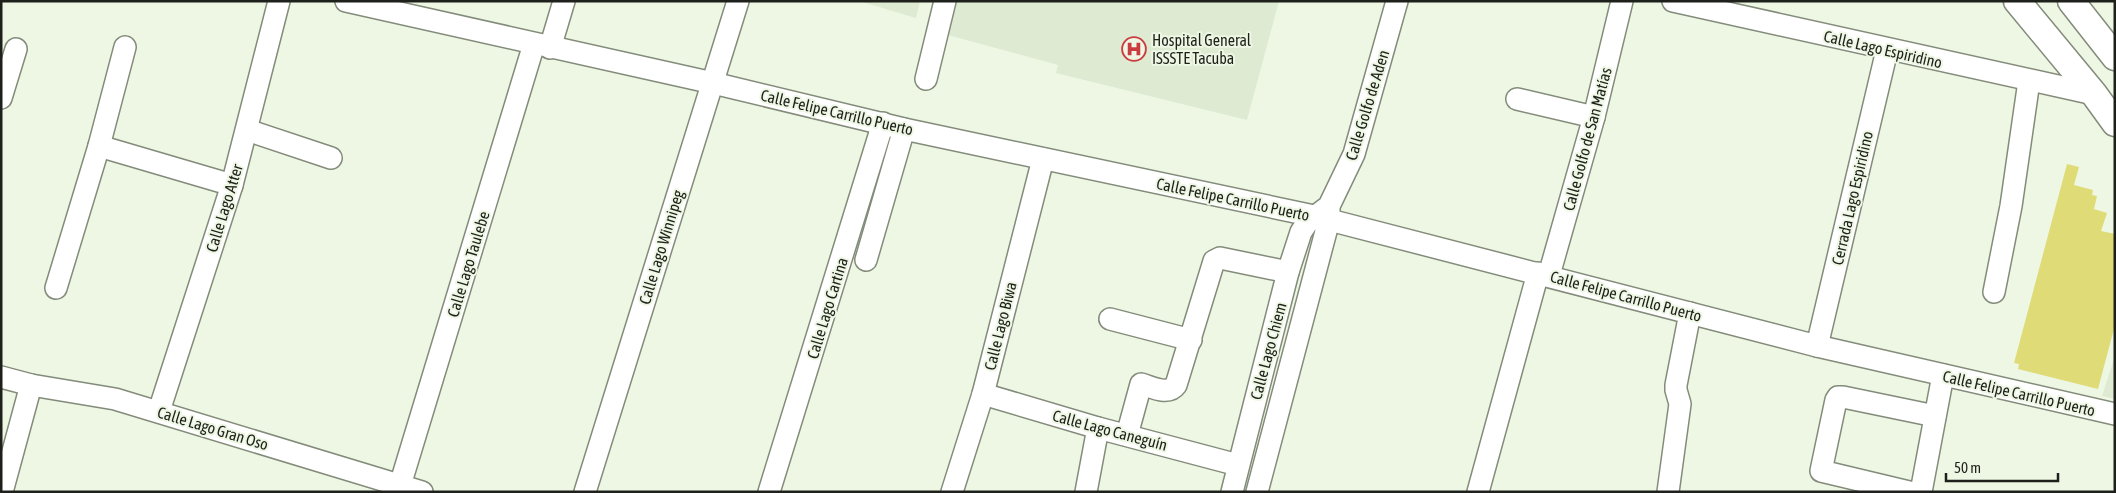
<svg xmlns="http://www.w3.org/2000/svg" width="2116" height="493" font-family="'Asap Condensed',sans-serif">
<style>
.built{fill:#deead1}
.building{fill:#dfdc78}
.lines{fill:none;stroke-linecap:round;stroke-linejoin:round}
.minor-casing{stroke:#838b7a;stroke-width:24}
.major-casing{stroke:#838b7a;stroke-width:29}
.minor{stroke:#fff;stroke-width:21}
.major{stroke:#fff;stroke-width:26}
.labels{text-anchor:middle;stroke-width:4;stroke-linejoin:round;paint-order:stroke}
.poi-label{font-size:16px;fill:#1e211b;stroke:#eef7e4;text-anchor:start}
.street-label{font-size:16px;fill:#1e211b;stroke:#eef7e4}
</style>
<rect width="100%" height="100%" fill="#eef7e4"/>
<g class="built">
<polygon points="859,1 920,1 916,18"/>
<polygon points="951,1 1279,1 1247,120 1056,73 1058,65 944,34"/>
<polygon points="2115,356 2115,399 2102,396"/>
</g>
<polygon class="building" points="2067,164 2079,167 2074,185 2093,190 2092,195 2097,196 2094,209 2107,213 2101,231 2115,234 2115,325 2098,389 2018,369 2019,364 2014,363"/>
<g class="lines">
<g class="minor-casing">
<g id="minor">
<polyline points="346,1 713,83 904,129 1314,216 1817,346 2115,414"/>
<polyline points="1673,1 2094,94"/>
<polyline points="550,48 564,1"/>
<polyline points="926,79 945,1"/>
<polyline points="1,98 16,49"/>
<polyline points="1517,99 1594,117"/>
<polyline points="247,130 331,158"/>
<polyline points="99,146 232,185"/>
<polyline points="866,260 904,129"/>
<polyline points="1549,275 1594,117 1622,1"/>
<polyline points="56,288 99,146 125,47"/>
<polyline points="1994,292 2011,206 2029,81"/>
<polyline points="1110,319 1191,340"/>
<polyline points="1817,346 1887,50"/>
<polyline points="1,377 31,385 115,399 422,492"/>
<polyline points="983,394 1098,428 1238,465"/>
<polyline points="159,411 232,185 279,1"/>
<path d="M1127 435 1141 384C1152 387 1168 396 1176 385L1214 261 1220 258 1288 272"/>
<polyline points="2,492 31,385"/>
<polyline points="398,492 534,44"/>
<polyline points="585,492 738,1"/>
<polyline points="769,492 883,123"/>
<polyline points="952,492 983,394 1043,159"/>
<polyline points="1086,492 1098,428"/>
<polyline points="1232,492 1288,272 1301,232 1307,223 1325,209"/>
<polyline points="1257,492 1329,220 1329,206 1354,154 1397,1"/>
<polyline points="1478,492 1538,273"/>
<polyline points="1668,492 1680,404 1676,390 1676,385 1690,313"/>
<polyline points="1909,492 1821,471 1836,400 1838,397 1843,397 1935,416"/>
<polyline points="1921,492 1943,375"/>
</g>
</g>
<g class="major-casing">
<g id="major">
<polyline points="2017,1 2094,94 2115,123"/>
<polyline points="2071,1 2115,57"/>
</g>
</g>
<use href="#minor" class="minor"/>
<use href="#major" class="major"/>
</g>
<defs>
<g id="hospital-ring" transform="scale(1.25)"><circle r="9.5" fill="#eef7e4" stroke="#cb3c41" stroke-width="1.5"/><path d="M-5-5h3v3.5h4V-5h3V5h-3V1.5h-4V5h-3Z" fill="#cb3c41"/></g>
</defs>
<g fill-rule="evenodd">
<use href="#hospital-ring" x="1134" y="49"/>
</g>
<g class="labels">
<g class="poi-label">
<text x="1152" y="46">Hospital General<tspan x="1152" dy="18">ISSSTE Tacuba</tspan></text>
</g>
<g class="street-label">
<text transform="translate(1883 49) rotate(13)" y="6">Calle Lago Espiridino</text>
<text transform="translate(1367 105) rotate(-73)" y="6">Calle Golfo de Aden</text>
<text transform="translate(837 112) rotate(13)" y="6">Calle Felipe Carrillo Puerto</text>
<text transform="translate(1587 139) rotate(-75)" y="6">Calle Golfo de San Matías</text>
<text transform="translate(1852 198) rotate(-77)" y="6">Cerrada Lago Espiridino</text>
<text transform="translate(1233 199) rotate(12)" y="6">Calle Felipe Carrillo Puerto</text>
<text transform="translate(224 208) rotate(-73)" y="6">Calle Lago Atter</text>
<text transform="translate(661 247) rotate(-73)" y="6">Calle Lago Winnipeg</text>
<text transform="translate(468 264) rotate(-73)" y="6">Calle Lago Taulebe</text>
<text transform="translate(1626 296) rotate(15)" y="6">Calle Felipe Carrillo Puerto</text>
<text transform="translate(827 308) rotate(-73)" y="6">Calle Lago Cartina</text>
<text transform="translate(1000 326) rotate(-76)" y="6">Calle Lago Biwa</text>
<text transform="translate(1268 351) rotate(-75)" y="6">Calle Lago Chiem</text>
<text transform="translate(2019 393) rotate(13)" y="6">Calle Felipe Carrillo Puerto</text>
<text transform="translate(213 428) rotate(17)" y="6">Calle Lago Gran Oso</text>
<text transform="translate(1110 430) rotate(15)" y="6">Calle Lago Caneguín</text>
</g>
</g>
<rect width="2116" height="493" fill="none" stroke="#1e211b" stroke-width="5"/>
<path d="M1946 473v8h112v-8" fill="none" stroke="#1e211b" stroke-width="2.5"/>
<text x="1954" y="473" font-size="15" fill="#1e211b" stroke="#eef7e4" stroke-width="4" paint-order="stroke">50 m</text>
</svg>
